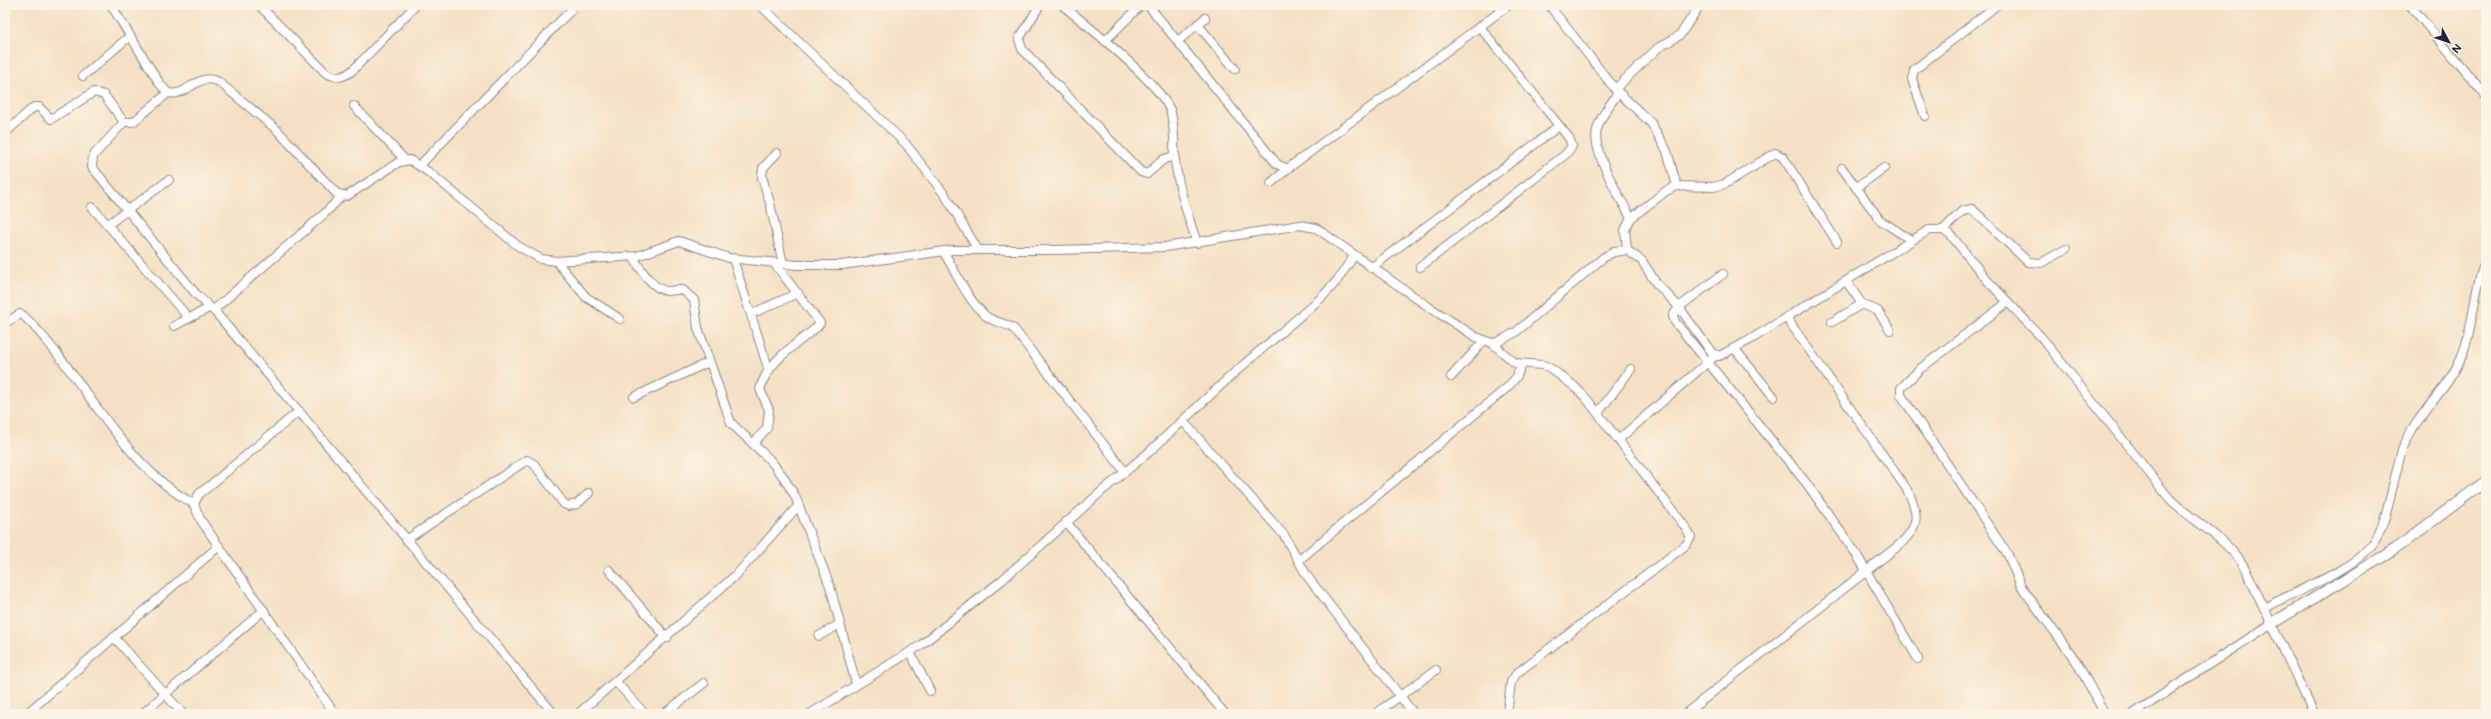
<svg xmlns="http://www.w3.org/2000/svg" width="2491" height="719" font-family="'Balsamiq Sans',sans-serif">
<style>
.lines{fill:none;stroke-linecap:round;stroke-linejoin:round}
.minor-casing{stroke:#8b8180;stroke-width:10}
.tertiary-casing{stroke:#8b8180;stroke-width:12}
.minor{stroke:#fff;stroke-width:8}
.tertiary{stroke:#fff;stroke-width:10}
</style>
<rect width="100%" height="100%" fill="#fcf5e5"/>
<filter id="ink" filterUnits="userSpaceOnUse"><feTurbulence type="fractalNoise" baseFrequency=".025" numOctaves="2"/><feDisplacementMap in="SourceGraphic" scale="8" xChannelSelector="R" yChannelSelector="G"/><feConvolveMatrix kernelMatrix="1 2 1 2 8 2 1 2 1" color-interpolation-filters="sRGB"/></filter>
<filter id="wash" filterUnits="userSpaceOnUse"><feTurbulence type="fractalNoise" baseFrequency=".012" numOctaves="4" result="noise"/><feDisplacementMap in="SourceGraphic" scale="16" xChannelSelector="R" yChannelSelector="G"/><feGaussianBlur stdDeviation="0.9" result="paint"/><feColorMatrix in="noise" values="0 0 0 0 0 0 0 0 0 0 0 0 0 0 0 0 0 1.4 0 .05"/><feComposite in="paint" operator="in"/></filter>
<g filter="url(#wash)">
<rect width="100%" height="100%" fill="#f4e0c4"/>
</g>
<g filter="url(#ink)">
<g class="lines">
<g class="minor-casing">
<g id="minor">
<path d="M111 5 160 84 168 93C187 98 197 71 219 82L277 130 336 193 347 196 399 162 410 160 430 173 518 246 541 259 556 261 637 256 679 241 729 258 797 265H841L953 250H1055L1165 247 1300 225 1316 228 1429 307 1476 337 1492 343 1498 342 1516 332 1604 257 1614 252 1627 250 1642 261 1656 283 1679 307 1712 353 1719 356 1748 341 1929 230H1943L1950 234 1987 280 2042 338 2169 498C2194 523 2231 540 2247 572L2314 714"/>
<path d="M259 5 326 73C338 79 343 78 353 70L416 5"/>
<polyline points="760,5 905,143 945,195 978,250"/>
<polyline points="1040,5 1019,39 1022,49 1141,172 1147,174 1164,159 1175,156"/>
<path d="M1062 5C1087 25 1159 83 1170 110 1176 127 1173 144 1175 161 1179 190 1188 216 1197 243"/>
<polyline points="1148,5 1277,164 1287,169 1509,5"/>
<polyline points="1549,5 1615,89 1651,123 1667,151 1677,186"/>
<polyline points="2410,5 2486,96"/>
<polyline points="1198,25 1235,69"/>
<polyline points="1105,41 1141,5"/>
<polyline points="1178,41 1205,18"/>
<polyline points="83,76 130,36"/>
<polyline points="1615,89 1658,48 1680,35 1700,5"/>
<path d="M1618 93C1611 104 1600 116 1597 130 1591 151 1621 199 1631 218"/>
<polyline points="354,106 405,160"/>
<polyline points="1925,116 1912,79 1914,70 1997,5"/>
<polyline points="124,122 93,156 92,167 196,294 216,313"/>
<polyline points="5,133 34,107 39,107 51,119 94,92 104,95 124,122 133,122 168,93"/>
<polyline points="777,153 763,168 762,177 770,203 783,264"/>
<polyline points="420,165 571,10"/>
<polyline points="1842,168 1880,220 1911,240"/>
<polyline points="1271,183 1287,169"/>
<polyline points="1856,188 1884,168"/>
<polyline points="342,196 323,215 217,307 216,313 554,714"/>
<polyline points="92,207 187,316"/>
<polyline points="107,225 169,180"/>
<polyline points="1943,230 1962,211 1972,209 2028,262 2041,263 2066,249"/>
<polyline points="1627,250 1625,230 1631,218 1666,191 1677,186 1713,187 1725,184 1775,153 1783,157 1837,242"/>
<path d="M943 251C956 272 967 300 986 316 994 323 1005 322 1014 329L1125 472"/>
<path d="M633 257C640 268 652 289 667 291 672 291 677 289 683 290L694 300 698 328 731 423 769 459 782 475 795 496 830 586 856 684"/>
<polyline points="733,259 769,371"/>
<polyline points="556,261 586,297 620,319"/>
<polyline points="1420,267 1566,154 1572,146 1569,138 1480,27"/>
<polyline points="1371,268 1559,126"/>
<polyline points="1723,274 1679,307 1673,316 1675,322 1807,484 1855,552 1918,659"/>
<polyline points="1846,281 1862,304 1878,311 1890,330"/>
<polyline points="2008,302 1920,369 1901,388 1901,395 2008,555 2021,586 2076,661 2105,714"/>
<polyline points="751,314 798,293"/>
<polyline points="1832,322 1862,304"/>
<path d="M5 323 20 314 24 316C84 375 120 464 194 504"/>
<polyline points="174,326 209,308"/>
<polyline points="1492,343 1515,363 1543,365 1550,368 1574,386 1586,398 1686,528 1691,537 1686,545 1517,673 1511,682 1507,714"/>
<polyline points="1734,348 1774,397"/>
<polyline points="1451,377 1484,341"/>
<polyline points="634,397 709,362"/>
<polyline points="299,411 208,487 199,494 194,504 200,519 335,714"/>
<polyline points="1598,413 1631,369"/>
<polyline points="1183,421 1284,535 1307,576 1414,714"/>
<polyline points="1618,440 1715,356"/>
<path d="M753 444 767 428 769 410 760 389C768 360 796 345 817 327L820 323 774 263"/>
<polyline points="1066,522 1225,714"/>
<polyline points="406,540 527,460 534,464 564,504 568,506 577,504 589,493"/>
<polyline points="1299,560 1509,386 1517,376 1521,365"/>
<polyline points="609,570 667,638"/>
<path d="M2264 608C2294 592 2351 571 2371 546 2388 527 2393 475 2403 448 2417 413 2446 392 2460 360 2475 327 2472 292 2486 260"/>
<polyline points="819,636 840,624"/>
<polyline points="114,637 183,714"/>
<polyline points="910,652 930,691"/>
<polyline points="616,682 645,714"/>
<polyline points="26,714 219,546"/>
<polyline points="142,714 264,610"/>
<polyline points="578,714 737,574 799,505"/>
<polyline points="664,714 704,683"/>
<polyline points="810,714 921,645 1001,581 1102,491 1148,453 1234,373 1321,298 1336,282 1354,256"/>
<polyline points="1375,714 1436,670"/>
<path d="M1685 714 1898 546C1920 527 1920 513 1906 488L1786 317"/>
<polyline points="2133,714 2271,624"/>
</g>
</g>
<g class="tertiary-casing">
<polyline id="tertiary" points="2271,624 2394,550 2486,481"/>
</g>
<use href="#minor" class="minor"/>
<use href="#tertiary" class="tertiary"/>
</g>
</g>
<rect width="2491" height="719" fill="none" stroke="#fcf5e5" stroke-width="20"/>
<g transform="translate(2449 42) rotate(130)" stroke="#fcf5e5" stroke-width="3" paint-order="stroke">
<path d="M0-3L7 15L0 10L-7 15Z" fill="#22223b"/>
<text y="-6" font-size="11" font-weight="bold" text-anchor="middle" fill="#22223b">N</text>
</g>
</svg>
